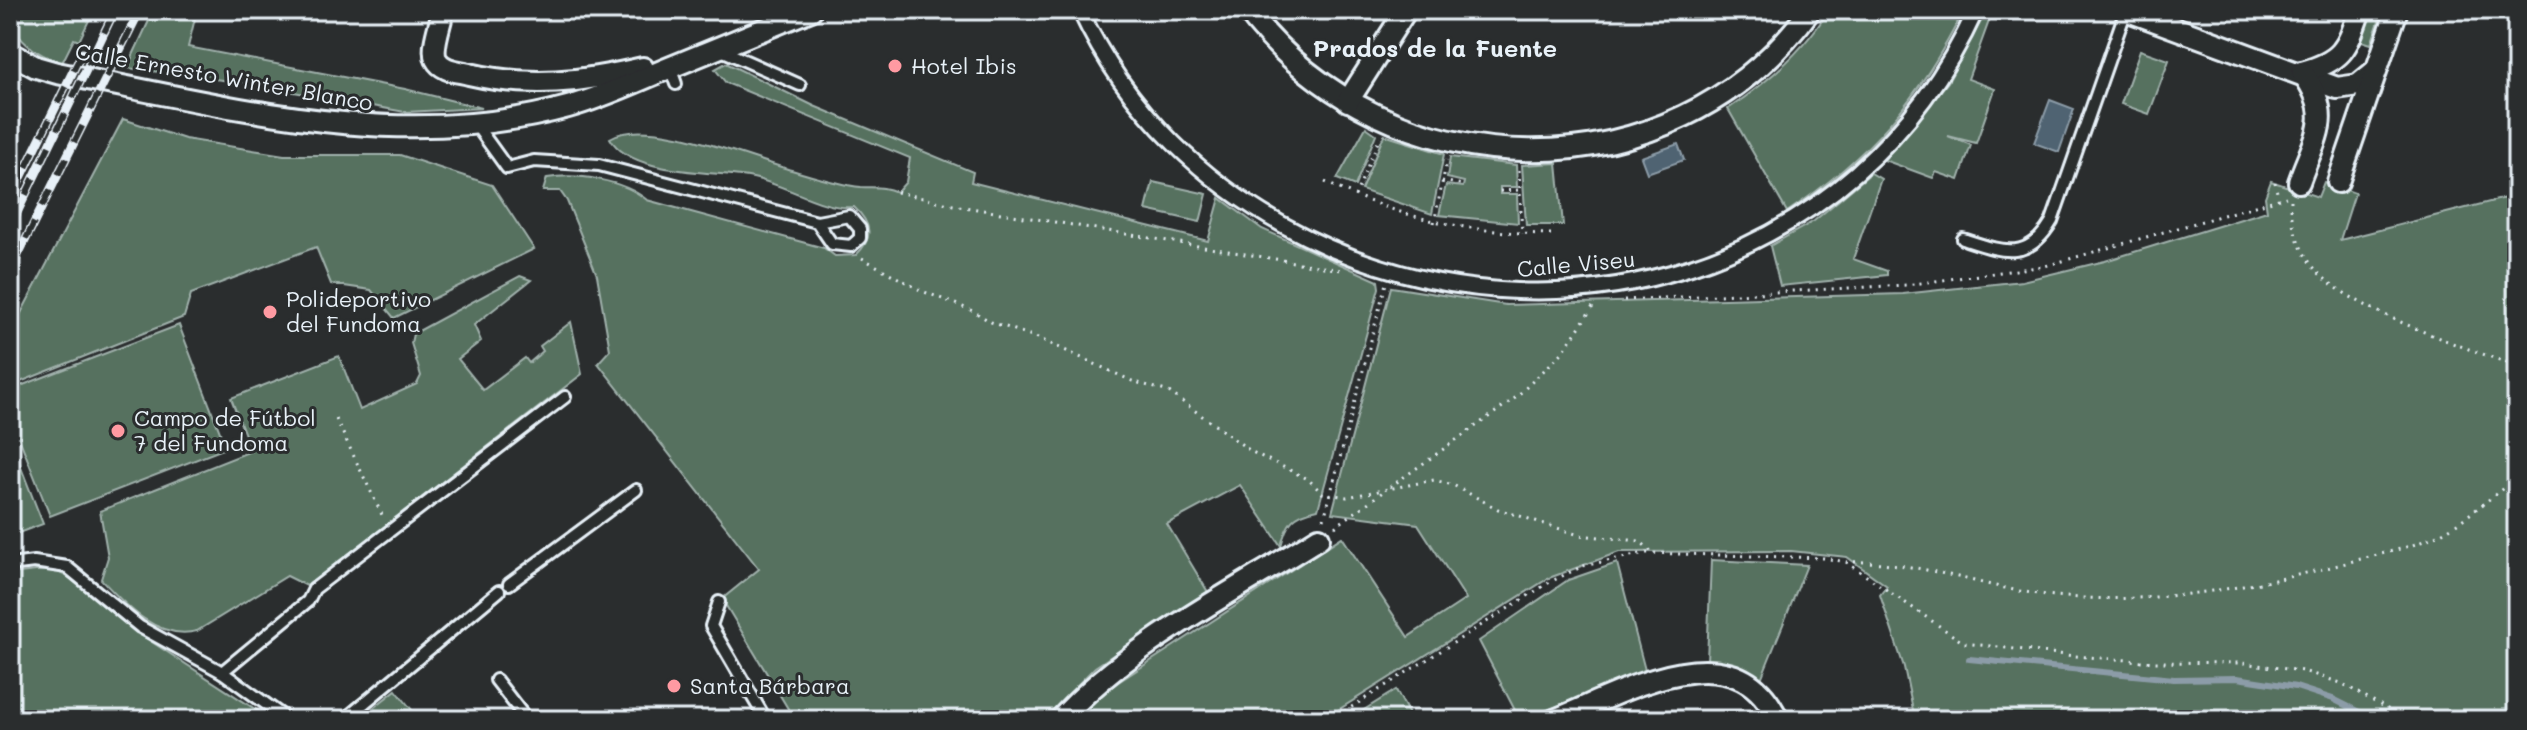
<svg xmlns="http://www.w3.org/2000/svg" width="2527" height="730" font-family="Mali,sans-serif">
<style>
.green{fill:#57715f;stroke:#a0b1ac;stroke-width:2}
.water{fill:#4f6372;stroke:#8c9ca8;stroke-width:2}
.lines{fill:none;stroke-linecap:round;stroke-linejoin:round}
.stream{stroke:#8c9ca8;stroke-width:6}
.service-casing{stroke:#e8f1f8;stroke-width:16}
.pedestrian-casing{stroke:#e8f1f8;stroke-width:20}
.minor-casing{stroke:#e8f1f8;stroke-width:26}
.path{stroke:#e8f1f8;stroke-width:3;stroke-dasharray:2 6;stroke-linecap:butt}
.service{stroke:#2a2d2e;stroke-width:10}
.pedestrian{stroke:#2a2d2e;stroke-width:14}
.minor{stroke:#2a2d2e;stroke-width:20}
.rail-casing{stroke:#e8f1f8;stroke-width:9}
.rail{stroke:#2a2d2e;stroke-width:6;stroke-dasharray:18;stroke-linecap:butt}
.poi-dot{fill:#ff9aa2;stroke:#2a2d2e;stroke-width:3}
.labels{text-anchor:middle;stroke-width:6;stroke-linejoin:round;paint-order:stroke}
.poi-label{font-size:22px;fill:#e8f1f8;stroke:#2a2d2e;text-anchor:start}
.street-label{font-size:22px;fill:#e8f1f8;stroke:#2a2d2e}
.neighbourhood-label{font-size:24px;font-weight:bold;fill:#e8f1f8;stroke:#2a2d2e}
</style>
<rect width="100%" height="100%" fill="#2a2d2e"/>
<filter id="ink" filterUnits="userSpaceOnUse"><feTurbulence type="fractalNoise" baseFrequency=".0125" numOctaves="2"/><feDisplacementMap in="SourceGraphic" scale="16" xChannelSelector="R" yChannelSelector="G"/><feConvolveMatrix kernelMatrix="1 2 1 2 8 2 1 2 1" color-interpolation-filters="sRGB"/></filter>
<g filter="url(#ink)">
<g class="green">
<path d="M10 10H94L79 41 74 39 62 63C38 55 10 39 10 10Z"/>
<polygon points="154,10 197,10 188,47 405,89 482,108 405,112 238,82 127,68"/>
<path d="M1829 10H1964C1920 98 1869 158 1787 212L1728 109C1767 83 1804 50 1829 10Z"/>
<polygon points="1987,10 1993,10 1968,79 1995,89 1976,143 1948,136 1971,145 1959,180 1936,172 1933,178 1884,160 1948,82"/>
<polygon points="2369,10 2383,10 2371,44 2359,40"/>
<polygon points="2140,50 2169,60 2149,114 2121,104"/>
<path d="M726 63 814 106 973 172 971 182 1208 241 1220 198 1262 229 1378 281 1379 288 1318 509C1293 514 1287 522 1281 546L1240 485 1167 524 1208 592 1095 667 1043 720H789L793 717 722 599 759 569 598 363 610 350 597 275 567 201 560 191H543L547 178C578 173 623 180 647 200L824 248 835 256 856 255C874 238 872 224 854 207 822 211 783 182 748 177 711 171 630 175 610 138 648 115 753 160 795 171 815 177 840 185 861 187 875 188 883 186 897 192L906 182 910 158 726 83 715 69Z"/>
<polygon points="123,119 185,139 284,155 400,155 492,185 534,249 394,318 371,290 331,284 316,247 191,294 184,317 10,386 10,334"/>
<polygon points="1366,127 1376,134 1355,186 1337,179"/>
<polygon points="1384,135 1444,154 1432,214 1361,190"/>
<polygon points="1450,157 1516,165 1517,187 1500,187 1500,194 1517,194 1518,223 1439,215 1446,185 1463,187 1464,182 1447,178"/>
<polygon points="1557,163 1563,225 1526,225 1522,165"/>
<polygon points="1871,173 1881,179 1853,259 1887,271 1887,275 1780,286 1770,246 1814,221"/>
<polygon points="2271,181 2318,197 2324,182 2355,193 2340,240 2517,195 2517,720 1915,720 1904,667 1880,595 1887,586 1847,557 1791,551 1619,552 1549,578 1322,720 1073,720 1089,701 1342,537 1408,637 1466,599 1418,524 1332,513 1391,287 1506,305 1903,294 2022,281 2105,261 2267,211 2265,197"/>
<polygon points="1153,182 1207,194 1200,222 1146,210"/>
<path d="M520 276 531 280 474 325 481 341 458 359 483 390 525 358 529 363 543 351 540 346 571 322 582 374 307 586 287 576 197 631C158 641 125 605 101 579L108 557 100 511 251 451 231 398 339 356 360 410 417 384 421 376 411 343 413 334Z"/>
<polygon points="179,325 226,448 50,516 10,415 10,390"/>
<polygon points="10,439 43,524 10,536"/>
<polygon points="1711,560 1807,565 1761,679 1730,665 1707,661"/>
<polygon points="1617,563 1646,674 1520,720 1479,641 1568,580"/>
<polygon points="36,571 56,571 76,581 135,631 272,720 10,720 10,574"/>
<polygon points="396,690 420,720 358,720"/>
<polygon points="1396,690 1412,720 1348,720"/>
</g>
<g class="water">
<polygon points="2050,100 2074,109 2059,152 2034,143"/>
<polygon points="1678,144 1684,160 1647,173 1641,157"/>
</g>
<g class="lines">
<polyline class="stream" points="1969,659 2174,679 2237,678 2296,687 2333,699 2375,720"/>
<g class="service-casing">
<g id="service">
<polyline points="719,49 800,85"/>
<polyline points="670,67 676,84"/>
<polyline points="476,125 507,168 534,161 599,165 817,222 849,216 860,229 860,238 851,246 832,244 817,222"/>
<path d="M1963 239C2003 252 2028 262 2052 221L2126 10"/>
<polyline points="10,565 34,562 67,567 140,627 222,672 288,720"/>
<polyline points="509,584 636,490"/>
<polyline points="719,602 711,626 766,720"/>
<polyline points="222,672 308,601 314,589 565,397"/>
<polyline points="496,680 527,720"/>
<polyline points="344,720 499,591"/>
</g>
</g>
<g class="pedestrian-casing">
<path id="pedestrian" d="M1080 10C1126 110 1208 189 1306 237 1556 360 1858 270 1976 10"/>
</g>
<g class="minor-casing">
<g id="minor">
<path d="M443 10C441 23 431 47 436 59 442 71 458 71 469 74 529 88 583 82 643 68"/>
<path d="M1247 10C1387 194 1673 200 1810 10"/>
<polyline points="2126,10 2337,88 2358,85 2375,71"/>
<path d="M10 53 36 67 57 73C225 105 397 154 568 107 601 98 633 83 664 70 713 50 762 30 811 10"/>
<path d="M2302 72C2344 61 2347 48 2360 10"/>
<polyline points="1348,101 1406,10"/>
<path d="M2299 182C2315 136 2335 117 2302 72"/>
<polyline points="2338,182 2397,10"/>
<path d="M1060 720C1127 645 1234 592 1319 538"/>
<path d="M1554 720C1621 694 1735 624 1778 720"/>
</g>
</g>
<g class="path">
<polyline points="1519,170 1522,234"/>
<polyline points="1442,181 1463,185"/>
<path d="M1325 182C1401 219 1473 234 1557 234"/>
<polyline points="2275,182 2278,198"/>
<polyline points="1500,191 1520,190"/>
<polyline points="897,192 953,205 1341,270"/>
<polyline points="1355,196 1380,137"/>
<path d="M2291 200C2290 227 2302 259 2323 277 2362 313 2465 348 2517 366"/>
<polyline points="1434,223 1447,160"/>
<polyline points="862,258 922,291 973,311 991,322 1038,338 1132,381 1169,392 1252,452 1308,479 1322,493 1347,497 1434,480 1453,485 1498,509 1579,535 1640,541 1654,554"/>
<polyline points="1624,300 1906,285 2045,266 2286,197"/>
<polyline points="336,419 383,517"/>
<polyline points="1390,487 1514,399 1563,352 1594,305"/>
<polyline points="1324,519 1386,283"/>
<polyline points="1335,527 1384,491"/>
<path d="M1846 562C1911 559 1974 585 2038 594 2143 608 2255 588 2357 560 2381 554 2409 548 2433 537 2463 523 2490 497 2517 478"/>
<polyline points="1331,720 1550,582 1583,566 1645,553 1824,558 1846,562 1964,643 2075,656 2155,662 2242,663 2303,671 2341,683 2407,720"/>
<polyline points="2513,720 2517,718"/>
</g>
<use href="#service" class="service"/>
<use href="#pedestrian" class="pedestrian"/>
<use href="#minor" class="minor"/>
<g class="rail-casing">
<g id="rail">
<polyline points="10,200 82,53"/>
<polyline points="10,227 115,10"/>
<polyline points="10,271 140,10"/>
</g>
</g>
<use href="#rail" class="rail"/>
</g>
</g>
<g class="poi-dot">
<circle cx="895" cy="66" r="8"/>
<circle cx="270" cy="312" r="8"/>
<circle cx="118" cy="431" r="8"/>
<circle cx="674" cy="686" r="8"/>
</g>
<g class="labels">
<g class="poi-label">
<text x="911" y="74">Hotel Ibis</text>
<text x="286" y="307">Polideportivo<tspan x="286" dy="25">del Fundoma</tspan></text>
<text x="134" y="426">Campo de Fútbol<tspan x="134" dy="25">7 del Fundoma</tspan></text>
<text x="690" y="694">Santa Bárbara</text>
</g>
<g class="street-label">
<text transform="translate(224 77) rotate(10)" y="8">Calle Ernesto Winter Blanco</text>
<text transform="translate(1576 264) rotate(-5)" y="8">Calle Viseu</text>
</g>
<g class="neighbourhood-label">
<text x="1435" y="57">Prados de la Fuente</text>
</g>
</g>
<rect width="2527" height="730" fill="none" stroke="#2a2d2e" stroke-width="40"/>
<rect x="20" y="20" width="2487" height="690" fill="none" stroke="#e8f1f8" stroke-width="3" filter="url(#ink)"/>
</svg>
